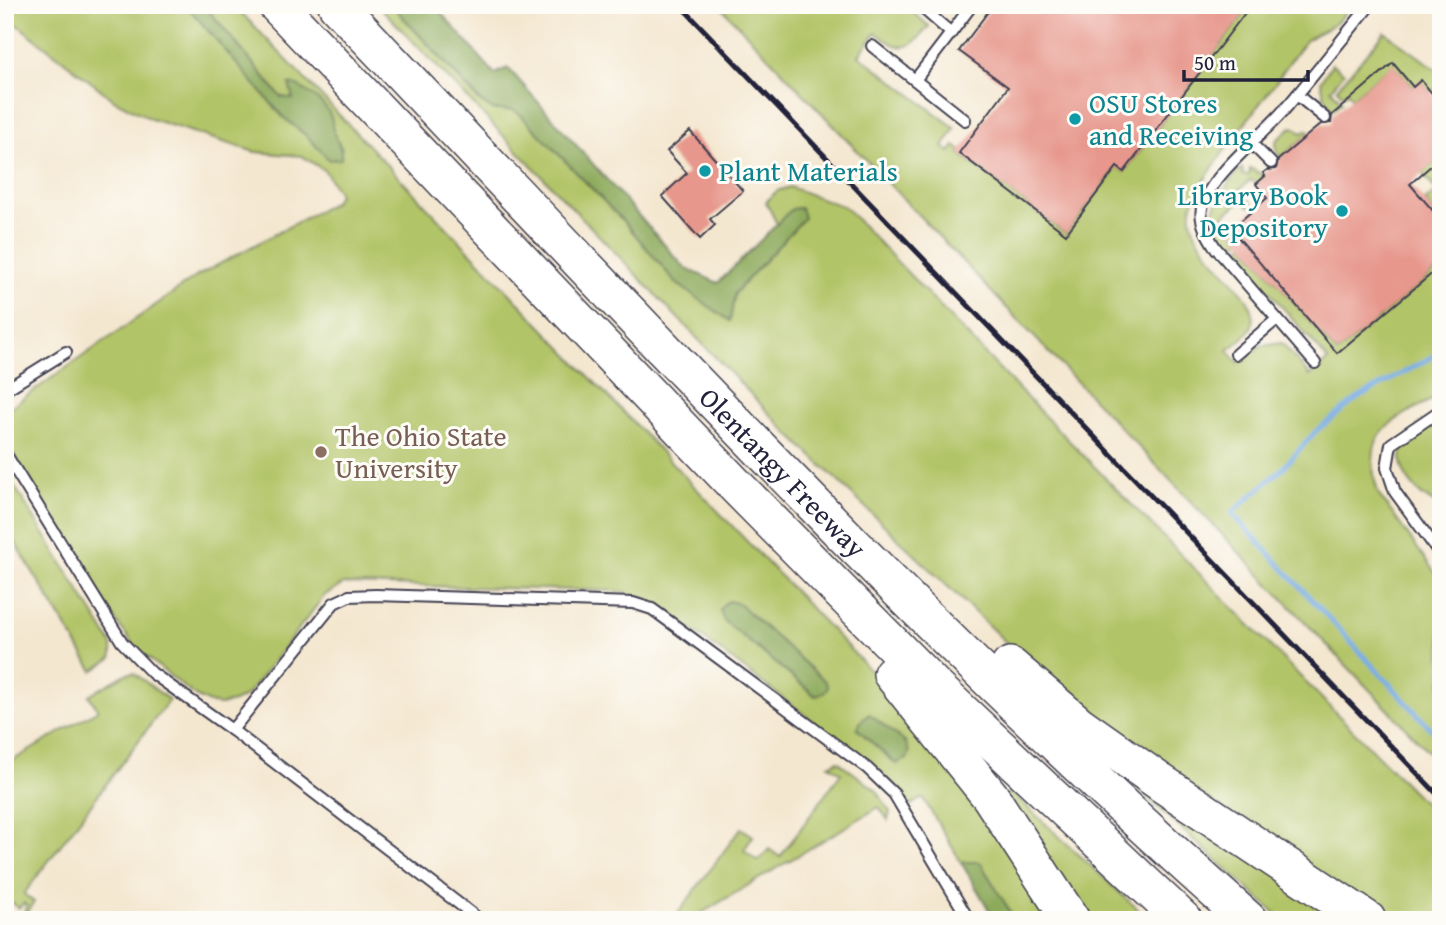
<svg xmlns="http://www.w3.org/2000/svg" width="1446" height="925" font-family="'Gentium Book Plus',serif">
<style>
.green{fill:#b2c468;stroke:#6a7352;stroke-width:2;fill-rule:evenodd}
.forest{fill:#8daa5c;stroke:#58664c;stroke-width:2}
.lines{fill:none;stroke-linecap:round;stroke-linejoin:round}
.stream{stroke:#77ace4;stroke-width:5}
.building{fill:#e7978c}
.lane-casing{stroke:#424051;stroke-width:14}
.highway-casing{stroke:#424051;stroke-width:40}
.lane{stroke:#fff;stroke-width:10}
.highway{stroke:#fff;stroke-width:37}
.rail{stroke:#22223b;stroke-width:5}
.culture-dot{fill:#0f9aa8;stroke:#fdfcf7;stroke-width:2.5}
.education-dot{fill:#8d6e63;stroke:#fdfcf7;stroke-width:2.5}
.labels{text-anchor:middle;stroke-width:6;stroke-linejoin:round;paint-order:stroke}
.culture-label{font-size:28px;fill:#0d838f;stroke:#fdfcf7;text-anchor:start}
.education-label{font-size:28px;fill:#785e54;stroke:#fdfcf7;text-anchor:start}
.street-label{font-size:28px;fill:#22223b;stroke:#fdfcf7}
</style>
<rect width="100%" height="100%" fill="#fdfcf7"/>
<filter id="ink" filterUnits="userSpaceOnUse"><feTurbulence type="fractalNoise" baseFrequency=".0143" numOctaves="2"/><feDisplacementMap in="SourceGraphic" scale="14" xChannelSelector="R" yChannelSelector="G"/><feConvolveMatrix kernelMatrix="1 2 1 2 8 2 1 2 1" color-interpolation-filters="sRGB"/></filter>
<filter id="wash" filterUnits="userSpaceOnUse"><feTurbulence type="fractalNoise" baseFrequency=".00686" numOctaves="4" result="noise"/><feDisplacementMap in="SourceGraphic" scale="28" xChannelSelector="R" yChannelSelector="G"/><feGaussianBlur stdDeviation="1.57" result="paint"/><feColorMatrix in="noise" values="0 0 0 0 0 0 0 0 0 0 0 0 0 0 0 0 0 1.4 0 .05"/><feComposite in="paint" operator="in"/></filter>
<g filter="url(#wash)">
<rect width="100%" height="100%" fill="#f4e7d0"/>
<g class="green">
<path d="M5 5H186L283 117 308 137 329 159 342 149 332 130 331 117 294 99 281 97 204 5H234L889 690 922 728 1054 920H1015L980 863 961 862 923 798 911 805 866 761 662 607 641 597 616 591 344 584 325 595 247 695 234 702 220 705 209 703 195 696 137 649 115 620 5 440V411L197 276 333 203 339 194 325 171 302 156 255 152 151 119 114 100 5 15ZM739 604 786 647 815 696 724 621 720 610ZM858 729 906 743 896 764Z"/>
<polygon points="378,5 392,5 479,101 493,110 513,110 521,115 627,225 676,283 730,320 735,293 804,218 801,208 792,209 777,224 766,202 777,191 790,187 845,207 1028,399 1441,820 1441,920 1387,920 1239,822 1039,674 788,433"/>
<path d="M719 5H904L929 26C908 52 903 53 876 33L859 55 955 128 943 147 950 152 955 146 961 150 959 153 1066 234 1117 167 1124 172 1251 5H1351C1346 12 1341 20 1333 25 1325 31 1313 34 1306 41 1293 55 1282 74 1271 89 1254 112 1194 186 1191 209 1185 252 1261 291 1253 323 1250 334 1237 343 1228 350L1238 363 1260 346 1282 343 1310 376 1328 360 1235 252 1244 244 1337 353 1441 266V395C1421 406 1394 416 1380 435 1369 450 1373 479 1379 495L1441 581V765Z"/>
<polygon points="1385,32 1441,73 1441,84 1430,92 1421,81 1413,87 1393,64 1352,98 1348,92 1342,95 1337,88"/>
<polygon points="1332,64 1344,73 1331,89 1342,102 1332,110 1324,96 1321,81"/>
<polygon points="1294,127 1302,133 1307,130 1310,133 1281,157 1276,151 1276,141 1290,128"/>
<polygon points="1441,157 1441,220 1425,201 1437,191 1422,173"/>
<path d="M1242 168 1243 175H1249L1250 168 1265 176 1256 184 1251 180 1240 189 1253 205 1250 207 1241 201 1222 217 1241 240 1232 248C1213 225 1206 216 1224 190 1230 182 1234 174 1242 168Z"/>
<path d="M1441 419V506H1440C1416 496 1389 466 1407 440 1414 430 1431 425 1441 419Z"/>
<polygon points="5,471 112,644 112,658 93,671 5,526"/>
<polygon points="134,673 169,700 24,894 34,902 27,913 24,911 27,906 24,903 19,908 5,898 5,765 98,710 89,695 126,674"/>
<polygon points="838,761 877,791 890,812 888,820 879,807 690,920 673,920 741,828 753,836 744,850 758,861 769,849 780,857 841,773 829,765"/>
<polygon points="1116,770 1348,920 1283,920"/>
<polygon points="1009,790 1149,920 1085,920 1006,795"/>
</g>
<g class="forest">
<path d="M186 5H204L281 97 293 99 289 84C302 85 327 104 331 117 333 123 332 128 334 133 338 143 342 148 341 159L329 160 308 137 283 117Z"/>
<polygon points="392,5 434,5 495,74 508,68 685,268 718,283 792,209 801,208 804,218 735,293 730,321 676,283 627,225 521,115 513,110 493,110 479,100"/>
<polygon points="729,601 739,604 825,681 828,687 826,691 816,696 724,621 720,610 725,603"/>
<polygon points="869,714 906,743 909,752 907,759 896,764 857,729 861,721"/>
<polygon points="961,862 980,862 1015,920 995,920"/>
</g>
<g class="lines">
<polyline class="stream" points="1441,352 1358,398 1316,431 1283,468 1232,513 1441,740"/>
</g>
<g id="blocks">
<g class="building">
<polygon points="993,5 1251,5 1124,172 1117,167 1066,234 959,153 1008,87 959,51"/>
<polygon points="1393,63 1413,87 1421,80 1441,104 1441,157 1410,184 1441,220 1441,266 1337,353 1231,229 1267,198 1256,184 1265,176 1263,173 1267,170 1276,169 1278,160 1321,124 1331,123 1332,115"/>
<polygon points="690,131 743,191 710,219 715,225 700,239 662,196 687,173 667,151"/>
</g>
</g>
</g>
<g filter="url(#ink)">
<use href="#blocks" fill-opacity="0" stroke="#424051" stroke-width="2"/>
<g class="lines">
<g class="lane-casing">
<g id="lane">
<polyline points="919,5 951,33 972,5"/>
<polyline points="872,46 965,120"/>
<polyline points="915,80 951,33"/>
<polyline points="1297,95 1325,118"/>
<polyline points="1251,143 1271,163"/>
<polyline points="1236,354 1277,319"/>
<path d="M1315 363 1215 247C1208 236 1199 222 1202 208 1208 177 1264 134 1284 110 1314 76 1341 40 1370 5"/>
<polyline points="5,390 66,352"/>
<polyline points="1441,410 1391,444 1387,468 1395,492 1441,555"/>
<polyline points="5,453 122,642 152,673 232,730 480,920"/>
<polyline points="232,730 334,603 349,596 376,595 633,603 652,609 678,628 867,768 894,794 969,920"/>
</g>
</g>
<g class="highway-casing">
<g id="highway">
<polyline points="277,5 737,487 935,687 1183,920"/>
<path id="s1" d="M337 5C634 317 925 635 1248 920"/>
<polyline points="1010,666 1078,724 1160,782 1367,920"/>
<polyline points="892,674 990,796 1071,920"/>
</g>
</g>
<use href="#lane" class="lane"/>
<use href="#highway" class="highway"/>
<polyline class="rail" points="680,5 1441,798"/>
</g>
</g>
<g class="culture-dot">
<circle cx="1075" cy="119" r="7"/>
<circle cx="705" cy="171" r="7"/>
<circle cx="1342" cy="211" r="7"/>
</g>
<circle class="education-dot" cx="321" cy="452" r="7"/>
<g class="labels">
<g class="culture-label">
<text x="1089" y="113">OSU Stores<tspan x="1089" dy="32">and Receiving</tspan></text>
<text x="719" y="181">Plant Materials</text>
<text x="1328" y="205" text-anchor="end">Library Book<tspan x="1328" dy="32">Depository</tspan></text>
</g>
<g class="education-label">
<text x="335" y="446">The Ohio State<tspan x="335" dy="32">University</tspan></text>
</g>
<g class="street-label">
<text dy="10" stroke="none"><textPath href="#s1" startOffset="646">Olentangy Freeway</textPath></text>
</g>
</g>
<rect width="1446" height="925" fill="none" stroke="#fdfcf7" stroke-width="28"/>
<path d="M1184 70v10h124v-10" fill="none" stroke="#22223b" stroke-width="3.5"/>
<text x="1194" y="70" font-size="21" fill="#22223b" stroke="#fdfcf7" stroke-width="5" paint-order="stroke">50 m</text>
</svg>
